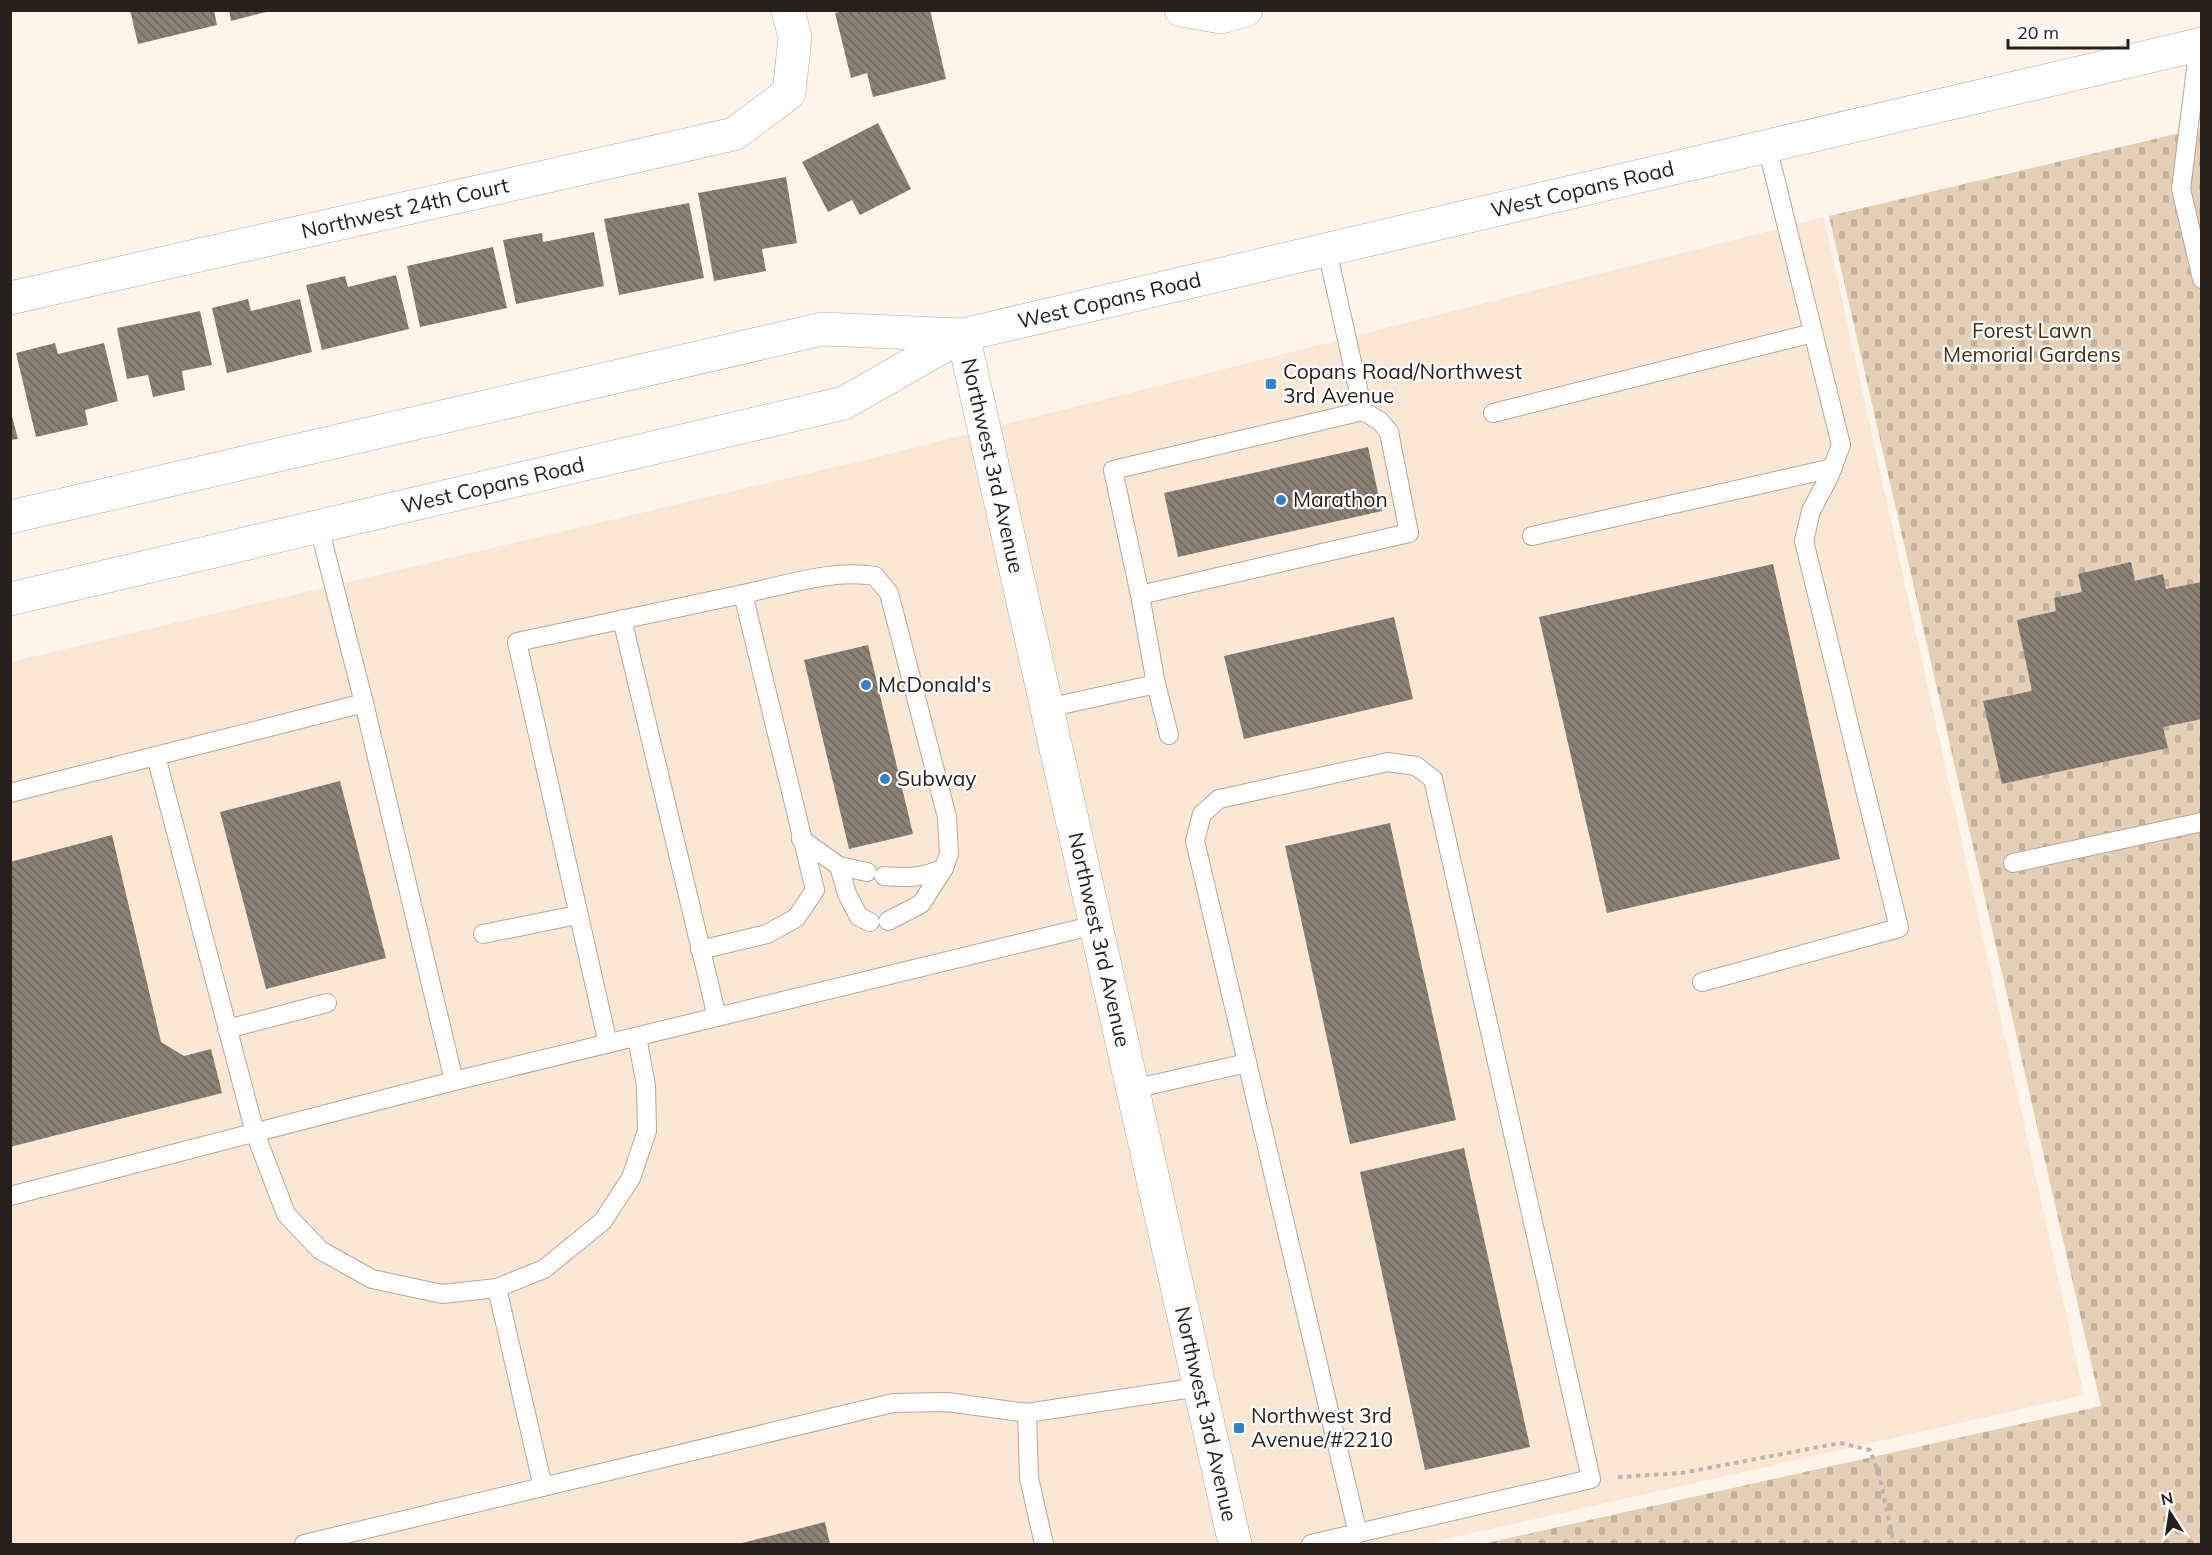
<svg xmlns="http://www.w3.org/2000/svg" width="2212" height="1555" font-family="Mulish,sans-serif">
<style>
.built{fill:#fae8d5}
.cemetery{fill:url(#cemetery-stones)}
.building{fill:url(#building-back-hatch)}
.lines{fill:none;stroke-linecap:round;stroke-linejoin:round}
.service-casing{stroke:#b3a89b;stroke-width:20}
.minor-casing{stroke:#b3a89b;stroke-width:34}
.tertiary-casing{stroke:#b3a89b;stroke-width:34}
.secondary-casing{stroke:#b3a89b;stroke-width:34}
.path{stroke:#beb5ac;stroke-width:4;stroke-dasharray:4.5 4.5;stroke-linecap:butt}
.service{stroke:#fff;stroke-width:18}
.minor{stroke:#fff;stroke-width:33}
.tertiary{stroke:#fff;stroke-width:33}
.secondary{stroke:#fff;stroke-width:33}
.poi-dot{fill:#2d82d1;stroke:#fff;stroke-width:2}
.labels{text-anchor:middle;stroke-width:4.5;stroke-linejoin:round;paint-order:stroke}
.street-label{font-size:21px;fill:#26211c;stroke:#fff}
.park-label{font-size:21px;fill:#482e0c;stroke:#fff}
.poi-label{font-size:21px;fill:#26211c;stroke:#fff;text-anchor:start}
</style>
<defs>
<pattern id="cemetery-stones" width="16" height="16" patternUnits="userSpaceOnUse" patternTransform="scale(1.5)"><rect width="16" height="16" fill="#e4cfb7"/><path d="M2 7V4a2 2 0 0 1 4 0v3zM10 15v-3a2 2 0 0 1 4 0v3z" fill="#c3b19d"/></pattern>
<pattern id="building-back-hatch" width="6" height="6" patternUnits="userSpaceOnUse" patternTransform="scale(1.5)"><rect width="6" height="6" fill="#8b8074"/><path d="M-1 5l2 2M0 0l6 6M5-1l2 2" fill="none" stroke="#71685e"/></pattern>
</defs>
<rect width="100%" height="100%" fill="#fff5ea"/>
<polygon class="built" points="1824,217 2084,1395 1424,1544 11,1544 10,662 869,459"/>
<polygon class="cemetery" points="2201,128 2201,1544 1482,1544 2101,1406 1829,216"/>
<g class="building">
<polygon points="130,10 214,10 217,25 138,44"/>
<polygon points="229,10 270,10 270,11 231,21"/>
<polygon points="847,10 930,10 946,79 873,97 867,73 851,78 835,13"/>
<polygon points="878,123 911,189 860,215 852,200 828,212 802,162"/>
<polygon points="786,177 797,243 762,249 766,271 714,281 698,193"/>
<polygon points="689,203 704,278 619,295 604,219"/>
<polygon points="594,232 604,286 516,304 503,240 542,233 543,242"/>
<polygon points="493,247 507,308 420,327 407,266"/>
<polygon points="396,275 409,329 322,350 306,285 345,276 348,287"/>
<polygon points="248,299 251,311 300,299 312,352 227,373 212,308"/>
<polygon points="200,311 212,365 182,371 185,390 153,397 148,375 127,379 117,328"/>
<polygon points="55,343 58,354 104,343 118,401 85,410 88,425 36,437 16,353"/>
<polygon points="10,409 18,439 10,440"/>
<polygon points="1368,447 1382,511 1178,557 1164,493"/>
<polygon points="2131,562 2135,581 2163,574 2166,589 2202,582 2202,719 2163,727 2168,748 2002,784 1983,701 2032,691 2017,620 2056,611 2054,598 2082,592 2078,574"/>
<polygon points="1773,564 1840,859 1607,913 1539,617"/>
<polygon points="1394,617 1413,699 1244,739 1224,656"/>
<polygon points="868,645 913,834 849,849 804,660"/>
<polygon points="340,781 386,958 266,989 220,812"/>
<polygon points="1390,823 1456,1120 1350,1144 1285,846"/>
<polygon points="112,835 161,1042 184,1056 211,1049 222,1093 10,1147 10,862"/>
<polygon points="1464,1148 1530,1447 1425,1470 1360,1172"/>
<polygon points="825,1522 830,1544 738,1544"/>
</g>
<g class="lines">
<g class="service-casing">
<g id="service">
<polyline points="2199,45 2181,189 2202,279"/>
<polyline points="1493,413 1813,333"/>
<polyline points="319,527 364,703 454,1081"/>
<polyline points="1532,536 1833,468"/>
<path d="M743 594C786 585 832 569 875 576L889 593 947 817 949 854 944 868 921 904 888 921"/>
<polyline points="1140,595 1409,533 1389,432 1380,421 1363,411"/>
<polyline points="622,619 717,1017"/>
<polyline points="1156,684 1169,735"/>
<polyline points="1047,708 1156,684 1140,595 1113,470 1363,411 1327,250"/>
<polyline points="156,756 255,1133 286,1214 320,1250 372,1279 442,1294 497,1288 544,1269 603,1221 631,1178 647,1131 646,1086 637,1037"/>
<polyline points="10,793 364,703"/>
<polyline points="801,839 839,866 847,894 859,917 870,922"/>
<polyline points="2013,863 2202,822"/>
<polyline points="839,866 867,872"/>
<path d="M884 876C907 878 923 878 944 868"/>
<polyline points="483,934 577,915"/>
<polyline points="1702,982 1899,928 1804,541 1811,511 1829,477 1841,445 1767,146"/>
<polyline points="227,1029 327,1003"/>
<polyline points="608,1044 517,642 743,594 815,890 796,918 767,934 700,950"/>
<polyline points="1133,1089 1247,1063"/>
<polyline points="10,1196 454,1081 1095,925"/>
<polyline points="497,1288 543,1487"/>
<polyline points="1027,1413 1029,1478 1044,1544"/>
<polyline points="304,1544 893,1403 947,1402 1027,1413 1199,1387"/>
<polyline points="1311,1544 1591,1479 1433,779 1416,766 1388,762 1219,799 1202,814 1195,841 1358,1534"/>
</g>
</g>
<g class="minor-casing">
<g id="minor">
<polyline points="1181,10 1221,17 1246,10"/>
<path id="s1" d="M10 298 734 134 789 93 795 37 788 10"/>
</g>
</g>
<g class="tertiary-casing">
<g id="tertiary">
<path id="s2" d="M963 335 1235 1544"/>
</g>
</g>
<g class="secondary-casing">
<g id="secondary">
<path id="s3" d="M10 517 822 329 963 335 2202 44"/>
<path id="s4" d="M10 599 844 403 963 335"/>
</g>
</g>
<polyline class="path" points="1618,1477 1682,1473 1840,1443 1870,1450 1880,1478 1894,1544"/>
<use href="#service" class="service"/>
<use href="#minor" class="minor"/>
<use href="#tertiary" class="tertiary"/>
<use href="#secondary" class="secondary"/>
</g>
<g class="poi-dot">
<rect x="1265" y="378" width="12" height="12" rx="3"/>
<circle cx="1281" cy="500" r="6"/>
<circle cx="866" cy="685" r="6"/>
<circle cx="885" cy="779" r="6"/>
<rect x="1233" y="1422" width="12" height="12" rx="3"/>
</g>
<g class="labels">
<g class="street-label">
<text dy="7" stroke="none"><textPath href="#s3" startOffset="1611">West Copans Road</textPath></text>
<text dy="7" stroke="none"><textPath href="#s1" startOffset="405">Northwest 24th Court</textPath></text>
<text dy="7" stroke="none"><textPath href="#s3" startOffset="1125">West Copans Road</textPath></text>
<text dy="7" stroke="none"><textPath href="#s2" startOffset="134">Northwest 3rd Avenue</textPath></text>
<text dy="7" stroke="none"><textPath href="#s4" startOffset="496">West Copans Road</textPath></text>
<text dy="7" stroke="none"><textPath href="#s2" startOffset="620">Northwest 3rd Avenue</textPath></text>
<text dy="7" stroke="none"><textPath href="#s2" startOffset="1106">Northwest 3rd Avenue</textPath></text>
</g>
<g class="park-label">
<text x="2032" y="338">Forest Lawn<tspan x="2032" dy="24">Memorial Gardens</tspan></text>
</g>
<g class="poi-label">
<text x="1283" y="379">Copans Road/Northwest<tspan x="1283" dy="24">3rd Avenue</tspan></text>
<text x="1293" y="507">Marathon</text>
<text x="878" y="692">McDonald's</text>
<text x="897" y="786">Subway</text>
<text x="1251" y="1423">Northwest 3rd<tspan x="1251" dy="24">Avenue/#2210</tspan></text>
</g>
</g>
<rect width="2212" height="1555" fill="none" stroke="#26211c" stroke-width="24"/>
<g transform="translate(2170 1513) rotate(348)" stroke="#ffffff" stroke-width="4.5" paint-order="stroke">
<path d="M0-4.5L10 22L0 15L-10 22Z" fill="#26211c"/>
<text y="-9" font-size="16" font-weight="bold" text-anchor="middle" fill="#26211c">N</text>
</g>
<path d="M2008 39v9h120v-9" fill="none" stroke="#26211c" stroke-width="3"/>
<text x="2017" y="39" font-size="18" fill="#26211c" stroke="#ffffff" stroke-width="4.5" paint-order="stroke">20 m</text>
</svg>
